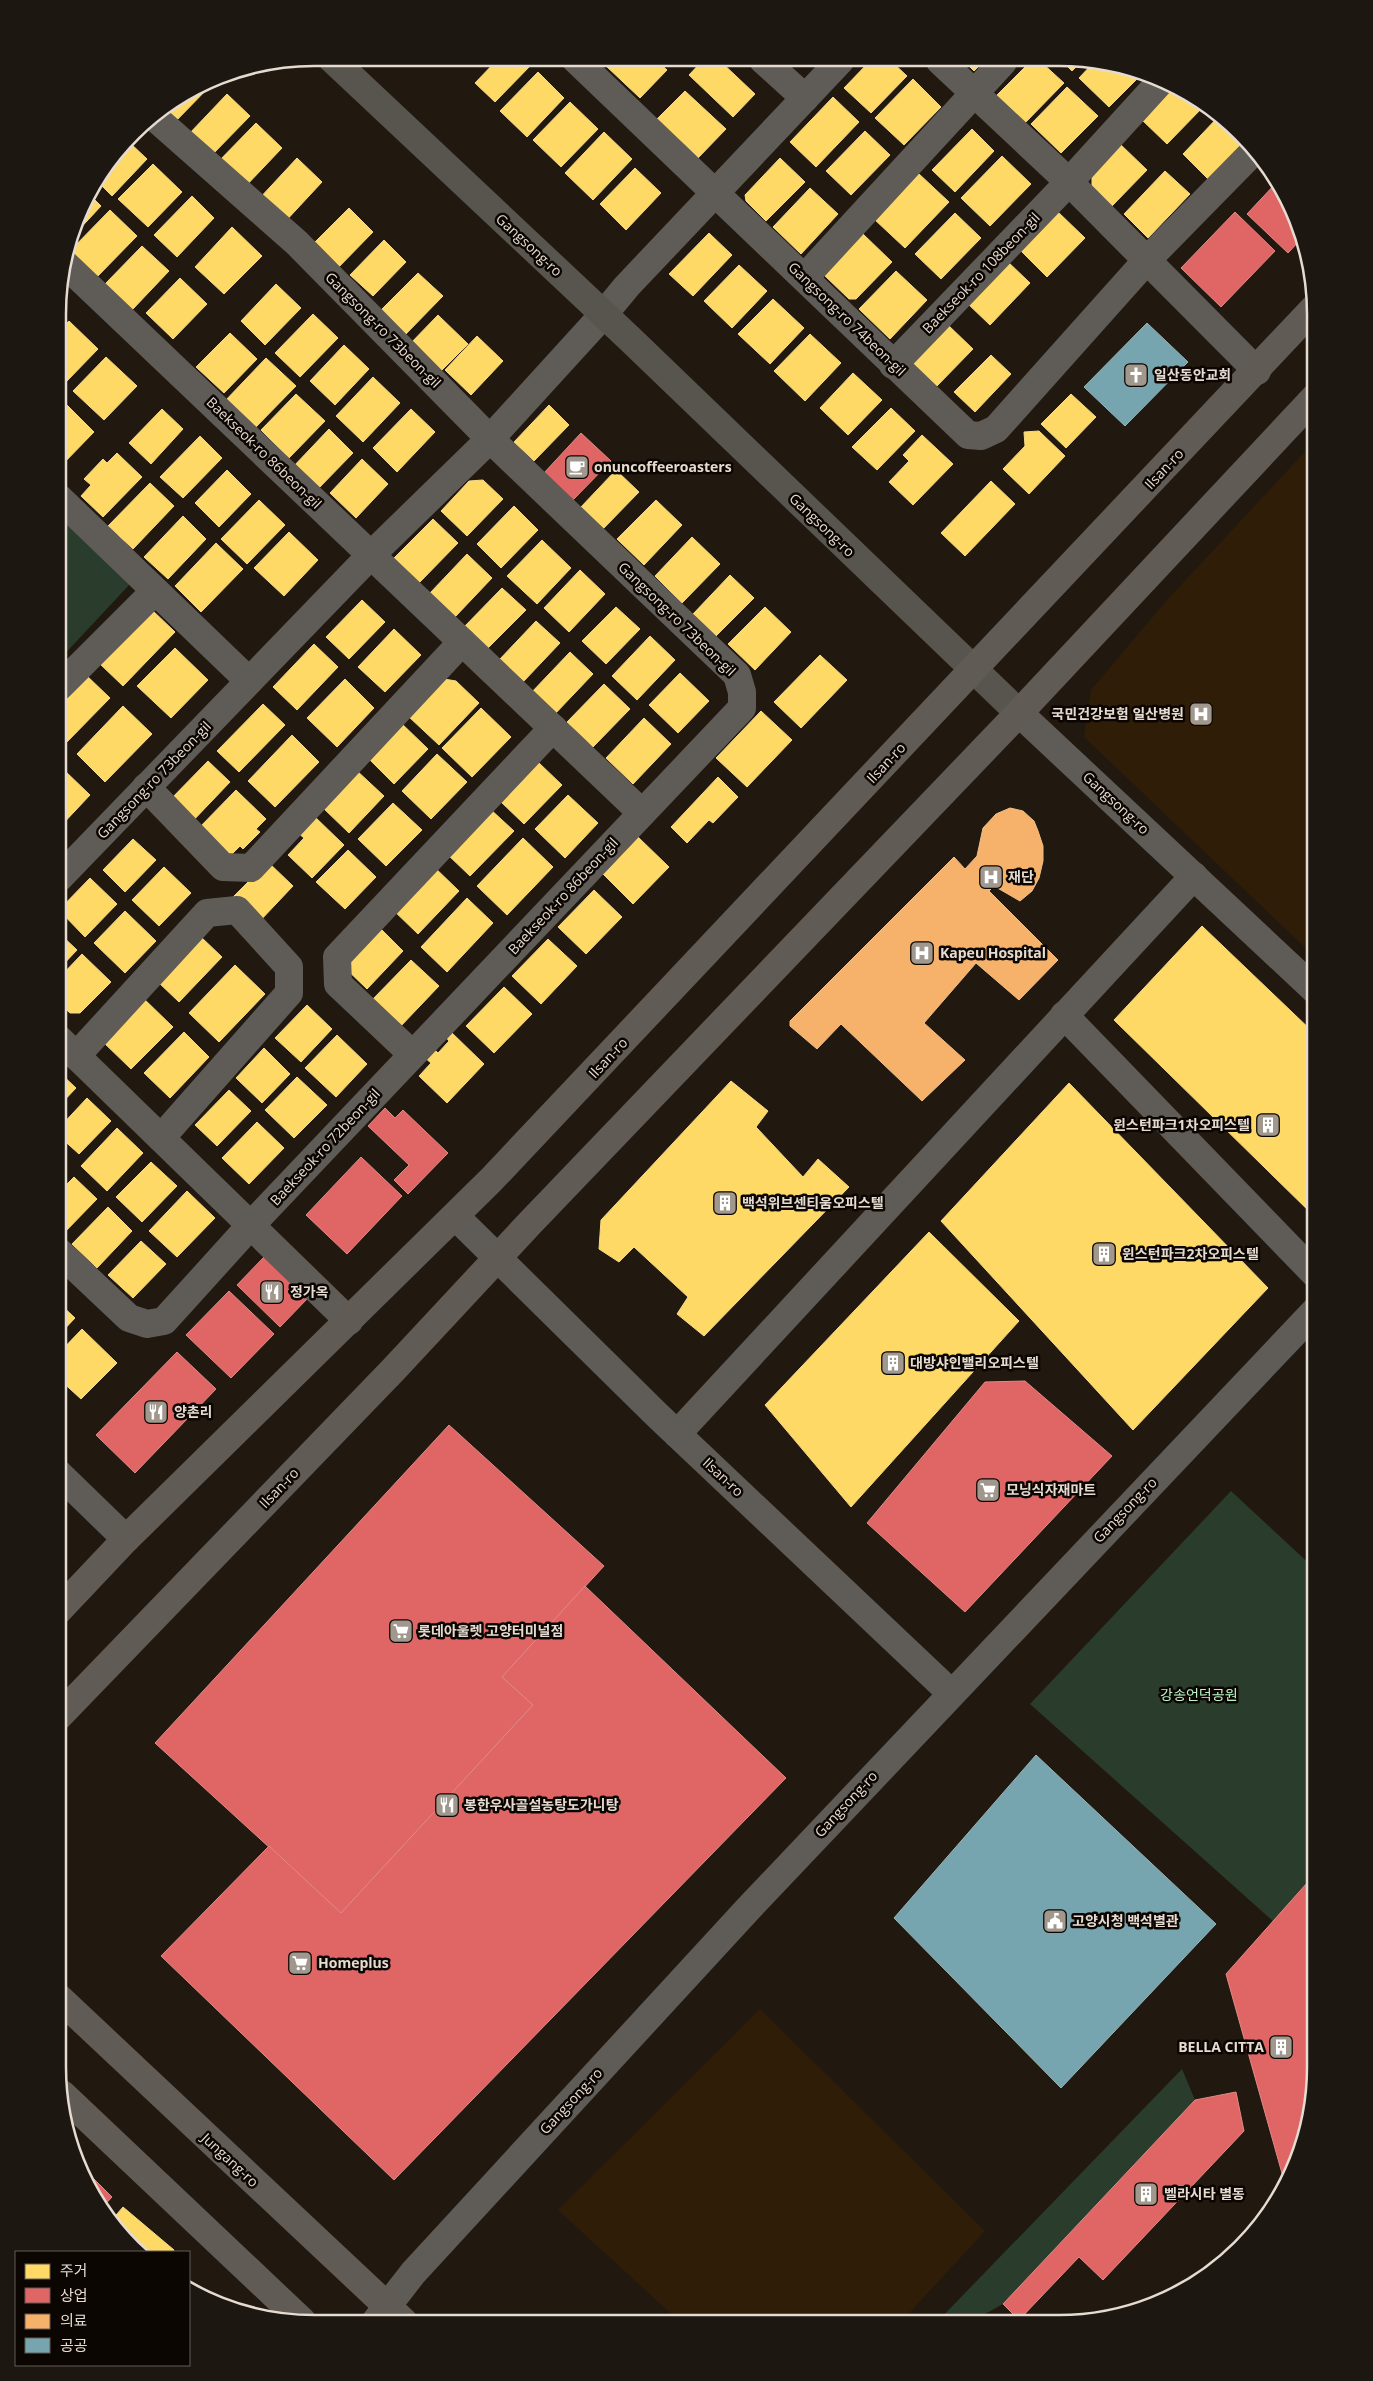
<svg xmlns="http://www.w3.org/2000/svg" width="1373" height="2381" font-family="'Open Sans','Noto Sans KR',sans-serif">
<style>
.built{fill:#2f1d07}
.green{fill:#2a3c2c}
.homes{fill:#ffd966;stroke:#f7da86}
.shops{fill:#e06666;stroke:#e28986}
.health{fill:#f6b26b;stroke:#f1be89}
.public{fill:#76a5af;stroke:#97b5b9}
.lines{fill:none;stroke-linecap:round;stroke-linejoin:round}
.minor{stroke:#5f5b57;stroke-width:28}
.tertiary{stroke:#5f5b57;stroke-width:28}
.secondary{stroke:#58544e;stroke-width:28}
.primary{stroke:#615b56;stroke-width:28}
.labels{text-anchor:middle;stroke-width:5;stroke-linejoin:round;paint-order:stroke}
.street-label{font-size:14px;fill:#e5dbd0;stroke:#0c0602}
.poi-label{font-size:14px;font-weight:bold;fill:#e5dbd0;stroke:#0c0602;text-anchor:start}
.park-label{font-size:14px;fill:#bbf6c6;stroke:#0c0602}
.rim{fill:none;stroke:#e5dbd0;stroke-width:2.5}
</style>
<rect width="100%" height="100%" fill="#211910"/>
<g class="built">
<polygon points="1315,441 1315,957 1084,737 1091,690 1166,601"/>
<polygon points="760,2009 985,2231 900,2323 680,2322 558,2210"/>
</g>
<g class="green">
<polygon points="59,515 130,584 59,660"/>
<polygon points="1231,1491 1315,1569 1315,1874 1274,1922 1030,1704"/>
<polygon points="1182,2069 1195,2100 1003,2304 969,2323 936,2323"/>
</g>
<g class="homes">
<polygon points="498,59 529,59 533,63 495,102 475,83"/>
<polygon points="610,59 656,60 667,70 640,98 605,65"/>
<polygon points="703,60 719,60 755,94 733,117 689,75"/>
<polygon points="870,61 891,61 907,76 871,113 844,88"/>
<polygon points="964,61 983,62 974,71"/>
<polygon points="1030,62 1041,62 1064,83 1023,125 994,98"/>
<polygon points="1063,62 1081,62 1072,71"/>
<polygon points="1094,62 1108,62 1142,74 1109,107 1079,78"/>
<polygon points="538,72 564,98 527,137 500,111"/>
<polygon points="913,79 941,107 904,145 875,118"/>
<polygon points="210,81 213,83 173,124 161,112"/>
<polygon points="1174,85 1204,106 1167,144 1141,119"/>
<polygon points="1067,87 1098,116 1061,153 1031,124"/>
<polygon points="685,91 726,129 698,158 657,119"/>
<polygon points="227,94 250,116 210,157 188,135"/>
<polygon points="833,97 859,122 816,167 790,142"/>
<polygon points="570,102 598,129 561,167 533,140"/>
<polygon points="1219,116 1248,144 1211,182 1183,154"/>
<polygon points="256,123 282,148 243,189 216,164"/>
<polygon points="972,129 994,151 955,192 932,170"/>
<polygon points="865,131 890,155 851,195 826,171"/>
<polygon points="604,132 632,159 593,200 565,173"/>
<polygon points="129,142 147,159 112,196 98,182"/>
<polygon points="1120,144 1147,170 1112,206 1092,188 1092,174"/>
<polygon points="1002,156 1031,184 990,226 961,198"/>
<polygon points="297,158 322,182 283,224 258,200"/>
<polygon points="780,158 805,182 766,221 746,201 745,195"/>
<polygon points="153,164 182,192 148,227 118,199"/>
<polygon points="635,168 661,193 626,230 600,204"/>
<polygon points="1165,171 1190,194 1148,238 1124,214"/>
<polygon points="918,173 949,202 905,248 874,219"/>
<polygon points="810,188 838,214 801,254 773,227"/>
<polygon points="89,194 101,206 74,235 84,200"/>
<polygon points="192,196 214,218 177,257 154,235"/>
<polygon points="349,208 373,232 333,273 308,249"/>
<polygon points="110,210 137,236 94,280 68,253"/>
<polygon points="1057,211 1085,238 1047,277 1020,250"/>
<polygon points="955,213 981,238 941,279 915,254"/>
<polygon points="232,227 262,256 224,294 195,267"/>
<polygon points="709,233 732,255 693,296 669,274"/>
<polygon points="863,234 892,262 856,299 849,299 824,275"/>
<polygon points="384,240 406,262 373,296 350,275"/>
<polygon points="142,246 169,271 132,310 105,284"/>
<polygon points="1006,260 1030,283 990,325 966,302"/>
<polygon points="739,265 767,291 732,328 704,301"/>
<polygon points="896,271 927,300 890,339 859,309"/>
<polygon points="418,273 443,296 403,337 378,313"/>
<polygon points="180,278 207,304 173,339 146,313"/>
<polygon points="276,284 301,308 265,345 241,321"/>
<polygon points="773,299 804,328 770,364 738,334"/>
<polygon points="313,314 338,338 300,377 275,353"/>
<polygon points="438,315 468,344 438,374 408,346"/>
<polygon points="69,321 98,349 66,382 60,376 60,330"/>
<polygon points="947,324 973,349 936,387 910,363"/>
<polygon points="230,333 257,359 224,393 196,367"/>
<polygon points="810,334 841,363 805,401 774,371"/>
<polygon points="477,336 503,361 471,395 445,370"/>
<polygon points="344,345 369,369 335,405 310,381"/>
<polygon points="991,355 1011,374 975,412 954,392"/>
<polygon points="106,357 137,386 104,420 73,391"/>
<polygon points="266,358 296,386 253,430 224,402"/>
<polygon points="853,373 882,400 848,435 820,408"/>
<polygon points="373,377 400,403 363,442 336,416"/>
<polygon points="296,394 325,421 289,458 261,430"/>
<polygon points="1071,394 1096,417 1066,448 1041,424"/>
<polygon points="66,404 94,432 59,468 60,410"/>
<polygon points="549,405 569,425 534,461 514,442"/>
<polygon points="891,408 915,431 877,470 852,447"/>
<polygon points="162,409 183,429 151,464 129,443"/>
<polygon points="411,409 435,432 397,472 373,448"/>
<polygon points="329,429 353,453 316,491 292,468"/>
<polygon points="1039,431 1065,456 1029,494 1003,469 1025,446 1024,432"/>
<polygon points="922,435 953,464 913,505 889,482 909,461 903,455"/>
<polygon points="200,436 222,458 183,498 160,477"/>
<polygon points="117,453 142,477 103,517 81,496 91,485 84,479 103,459 107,463"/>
<polygon points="362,459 388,484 356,518 330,493"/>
<polygon points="227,470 251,494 219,527 195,503"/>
<polygon points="616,470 639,492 603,529 580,508"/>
<polygon points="483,480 503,499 467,536 441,511 469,481"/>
<polygon points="991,481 1015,504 965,556 941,533"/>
<polygon points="150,483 174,506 133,549 108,526"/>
<polygon points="259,500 285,525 247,564 221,539"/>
<polygon points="656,500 682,525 644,565 617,539"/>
<polygon points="514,506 538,530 501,568 477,544"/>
<polygon points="183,516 206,539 168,579 144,557"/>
<polygon points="433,519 458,543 418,584 392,560"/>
<polygon points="289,532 318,560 284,596 254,568"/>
<polygon points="692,537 720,564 682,603 655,576"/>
<polygon points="542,540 571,568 537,604 507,576"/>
<polygon points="216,543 243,569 201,612 175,586"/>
<polygon points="467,554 492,578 455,617 430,593"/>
<polygon points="580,570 605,594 569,632 544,608"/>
<polygon points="730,575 754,598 716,636 693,614"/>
<polygon points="502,588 526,610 486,650 463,628"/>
<polygon points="362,600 385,622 349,659 326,637"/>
<polygon points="616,607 640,629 606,664 582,641"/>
<polygon points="765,607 791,632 755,670 728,644"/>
<polygon points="151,609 175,632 123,686 99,663"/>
<polygon points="536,621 560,643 523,682 499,660"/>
<polygon points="394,629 421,655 385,692 358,667"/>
<polygon points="650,636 675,660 637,700 612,676"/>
<polygon points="314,644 338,667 297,710 273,687"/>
<polygon points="175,648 208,680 171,718 137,686"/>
<polygon points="570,652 593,674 553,716 530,694"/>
<polygon points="820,655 847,680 801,728 774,702"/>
<polygon points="680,673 709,701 678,733 649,705"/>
<polygon points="86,675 110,698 64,745 59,741 59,702"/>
<polygon points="345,679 374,708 337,747 307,718"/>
<polygon points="444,679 456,681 479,703 439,745 408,716"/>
<polygon points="604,684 630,709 593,747 567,722"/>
<polygon points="263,704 285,725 239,772 217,751"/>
<polygon points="123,706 152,734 105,782 77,754"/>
<polygon points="481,708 511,737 472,777 442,748"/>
<polygon points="761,711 792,740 747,787 716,758"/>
<polygon points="644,718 671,744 633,784 606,758"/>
<polygon points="399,721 428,749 394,784 366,756"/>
<polygon points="292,735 319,762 275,807 248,781"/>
<polygon points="437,754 467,782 431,819 402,791"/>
<polygon points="208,761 230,782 189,825 167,803"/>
<polygon points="538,762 562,785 524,824 500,801"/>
<polygon points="63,769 90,795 59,828 59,773"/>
<polygon points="355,769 384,796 349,833 320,805"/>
<polygon points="718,777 738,797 713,823 709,820 687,843 671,827"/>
<polygon points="236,790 266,819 256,829 260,832 243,849 240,846 227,859 197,830"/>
<polygon points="568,795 598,823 565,858 535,829"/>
<polygon points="393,803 422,830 386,866 358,839"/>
<polygon points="489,808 514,831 470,876 446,853"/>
<polygon points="313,815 344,845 312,878 288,855 304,838 297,832"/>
<polygon points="638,837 669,867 633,904 603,874"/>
<polygon points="523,838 553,867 507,915 477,886"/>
<polygon points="133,839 156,860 125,892 103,870"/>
<polygon points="348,850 376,877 345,909 316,882"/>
<polygon points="268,862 293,886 258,923 232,898"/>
<polygon points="430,863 459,891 418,934 388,905"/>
<polygon points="164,867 191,893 159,926 132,900"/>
<polygon points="90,878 117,904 85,937 59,910"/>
<polygon points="594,890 622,917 586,954 558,927"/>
<polygon points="467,898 493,923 447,972 421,947"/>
<polygon points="125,911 156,941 125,973 94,943"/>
<polygon points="377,925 403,951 367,989 340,963"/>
<polygon points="1202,926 1315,1034 1315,1217 1114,1020"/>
<polygon points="59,933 77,950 59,969"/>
<polygon points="200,936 222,957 179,1002 157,981"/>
<polygon points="548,939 577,966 541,1004 512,976"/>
<polygon points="82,954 111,982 80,1013 70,1013 59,1003 59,978"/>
<polygon points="411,960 439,986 399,1028 371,1001"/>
<polygon points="235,965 265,994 219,1042 189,1013"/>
<polygon points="504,987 532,1014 494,1053 466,1026"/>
<polygon points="141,996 173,1027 131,1069 100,1039"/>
<polygon points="307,1005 332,1029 301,1062 275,1038"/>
<polygon points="450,1031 484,1064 447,1103 419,1076 431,1063 424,1057 433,1048 438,1053 449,1041 445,1036"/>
<polygon points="184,1032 209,1057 170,1098 144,1073"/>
<polygon points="337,1035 367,1064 336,1097 305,1068"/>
<polygon points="264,1048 290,1074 262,1103 236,1078"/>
<polygon points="59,1072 76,1088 59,1106"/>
<polygon points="297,1077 327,1105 294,1138 265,1110"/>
<polygon points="731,1081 768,1111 756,1127 803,1177 818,1159 849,1187 704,1336 677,1314 688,1297 634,1247 619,1262 599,1249 601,1220"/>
<polygon points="1069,1083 1268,1288 1133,1430 941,1221"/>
<polygon points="229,1090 251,1111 217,1146 195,1125"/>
<polygon points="87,1098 111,1121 79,1154 59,1136 59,1128"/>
<polygon points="257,1122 284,1148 249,1184 222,1158"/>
<polygon points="117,1128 143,1153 107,1191 81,1166"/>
<polygon points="59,1160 65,1166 59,1172"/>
<polygon points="151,1162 177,1186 142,1222 116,1197"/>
<polygon points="74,1177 97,1199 61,1236 59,1234 59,1192"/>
<polygon points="187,1191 215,1218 177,1257 149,1231"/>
<polygon points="108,1207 132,1231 97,1268 72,1244"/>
<polygon points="929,1232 1019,1321 851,1507 765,1405"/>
<polygon points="141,1241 166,1264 133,1298 108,1275"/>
<polygon points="58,1302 75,1318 58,1336"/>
<polygon points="82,1329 117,1363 81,1399 58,1378 58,1354"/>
<polygon points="123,2207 174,2250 173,2252 141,2252 111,2221"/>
</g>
<g class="shops">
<polygon points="1277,182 1303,237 1288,253 1247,214"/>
<polygon points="1235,212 1275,251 1221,307 1181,268"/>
<polygon points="581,433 611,461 572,501 543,474"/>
<polygon points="385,1108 395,1118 403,1110 448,1153 408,1194 394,1180 409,1165 368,1126"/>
<polygon points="361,1157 402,1196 347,1254 306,1215"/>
<polygon points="264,1257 307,1299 280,1327 237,1285"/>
<polygon points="229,1291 274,1334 231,1378 186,1335"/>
<polygon points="177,1352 216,1389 135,1473 96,1435"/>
<polygon points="1025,1381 1112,1456 965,1612 867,1523 985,1382"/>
<polygon points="449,1425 604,1566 502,1677 533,1705 341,1913 155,1743"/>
<polygon points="585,1586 786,1778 394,2180 161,1956 269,1846 341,1913 533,1705 502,1677"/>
<polygon points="1315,1874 1315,2084 1296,2165 1285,2184 1226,1974"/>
<polygon points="1236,2092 1244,2131 1103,2280 1079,2257 1019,2320 1003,2304 1195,2100"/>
<polygon points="84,2169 112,2197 101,2209 82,2171"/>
</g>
<polygon class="health" points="1010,808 1023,811 1034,821 1038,831 1043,846 1043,861 1039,878 1032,891 1020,901 994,886 989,891 1058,960 1019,1000 976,963 924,1023 965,1060 922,1101 841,1024 817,1049 790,1026 790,1021 954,857 965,869 977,856 983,828 996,814"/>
<g class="public">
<polygon points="1147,323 1188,362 1125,426 1084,387"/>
<polygon points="1036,1755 1216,1924 1061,2088 894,1918"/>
</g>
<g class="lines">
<g class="minor">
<polyline points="575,59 968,435 981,436 996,429 1147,260 1254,151"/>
<polyline points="763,60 805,98"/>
<polyline points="940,61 1069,182 1257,371"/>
<polyline points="65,264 642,813"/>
<polyline points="805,277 1003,62"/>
<polyline points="893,365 1069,182 1162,80"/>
<polyline points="59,498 249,681"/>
<polyline points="59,687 155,591"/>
<polyline points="146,787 223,867 251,868 462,642"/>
<polyline points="59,878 371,555 490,439 603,315 627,286 840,61"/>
<polyline points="1064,1015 1315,1274"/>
<polyline points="59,1039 349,1321"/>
<polyline points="412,1054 338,984 337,957 553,728"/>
<polyline points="76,1056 207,913 237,910 289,967 289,993 161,1138"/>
<polyline points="456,1217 657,1415 951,1693"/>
<polyline points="58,1251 129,1318 147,1324 164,1321 251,1225 742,708 742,692 737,675 490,439 297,243 153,116"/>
<polyline points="677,1434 1194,876"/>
<polyline points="58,1473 126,1539"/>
<polyline points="375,2322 413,2273 748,1909 1315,1311"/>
</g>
<polyline class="tertiary" points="1019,713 1315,990"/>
<polyline class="secondary" points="331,58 630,339 1019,713"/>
<g class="primary">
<polyline points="58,1611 126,1539 491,1180 1314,308"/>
<polyline points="58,1717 394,1369 530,1223 1019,713 1315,397"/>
<polyline points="58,1997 404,2322"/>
<polyline points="62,2094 302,2321"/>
</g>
</g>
<defs>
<g id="church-square" transform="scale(1.25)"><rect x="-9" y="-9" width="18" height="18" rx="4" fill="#a0978d" stroke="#0c0602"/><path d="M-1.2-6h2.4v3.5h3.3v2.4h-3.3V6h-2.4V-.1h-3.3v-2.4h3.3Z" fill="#fff"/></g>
<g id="cafe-square" transform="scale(1.25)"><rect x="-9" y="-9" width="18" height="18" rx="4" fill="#a0978d" stroke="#0c0602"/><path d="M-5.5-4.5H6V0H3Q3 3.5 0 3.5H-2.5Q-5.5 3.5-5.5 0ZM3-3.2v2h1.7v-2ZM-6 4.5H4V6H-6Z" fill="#fff"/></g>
<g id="hospital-square" transform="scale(1.25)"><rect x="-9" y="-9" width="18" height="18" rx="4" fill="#a0978d" stroke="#0c0602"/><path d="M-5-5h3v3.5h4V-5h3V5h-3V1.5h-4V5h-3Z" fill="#fff"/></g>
<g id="building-square" transform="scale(1.25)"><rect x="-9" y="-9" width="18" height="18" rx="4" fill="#a0978d" stroke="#0c0602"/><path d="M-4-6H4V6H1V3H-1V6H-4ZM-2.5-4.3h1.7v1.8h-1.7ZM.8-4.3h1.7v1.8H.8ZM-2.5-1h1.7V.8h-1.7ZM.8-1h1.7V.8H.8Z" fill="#fff"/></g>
<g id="restaurant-square" transform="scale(1.25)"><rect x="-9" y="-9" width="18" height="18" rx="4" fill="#a0978d" stroke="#0c0602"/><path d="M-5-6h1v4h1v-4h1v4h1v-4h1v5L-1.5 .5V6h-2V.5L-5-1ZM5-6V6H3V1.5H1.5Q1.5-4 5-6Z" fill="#fff"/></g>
<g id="supermarket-square" transform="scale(1.25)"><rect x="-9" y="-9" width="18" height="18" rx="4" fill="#a0978d" stroke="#0c0602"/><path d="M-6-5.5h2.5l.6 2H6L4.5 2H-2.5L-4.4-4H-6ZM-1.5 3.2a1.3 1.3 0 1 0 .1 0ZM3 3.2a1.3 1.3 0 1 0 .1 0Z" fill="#fff"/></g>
<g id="civic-square" transform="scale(1.25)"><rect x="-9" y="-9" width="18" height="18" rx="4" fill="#a0978d" stroke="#0c0602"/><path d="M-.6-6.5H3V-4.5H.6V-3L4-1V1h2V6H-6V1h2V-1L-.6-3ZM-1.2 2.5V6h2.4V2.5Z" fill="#fff"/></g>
</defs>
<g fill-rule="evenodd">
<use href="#church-square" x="1136" y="375"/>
<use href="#cafe-square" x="577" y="467"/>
<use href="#hospital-square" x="1201" y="714"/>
<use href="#hospital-square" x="991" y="877"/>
<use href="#hospital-square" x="922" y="953"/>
<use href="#building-square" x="1268" y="1125"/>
<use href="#building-square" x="725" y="1203"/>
<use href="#building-square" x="1104" y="1254"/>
<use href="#restaurant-square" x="272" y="1292"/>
<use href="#building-square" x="893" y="1363"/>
<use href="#restaurant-square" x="156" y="1412"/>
<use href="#supermarket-square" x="988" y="1490"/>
<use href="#supermarket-square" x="401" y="1631"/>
<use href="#restaurant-square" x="447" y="1805"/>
<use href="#civic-square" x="1055" y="1921"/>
<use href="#supermarket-square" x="300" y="1963"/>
<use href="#building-square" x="1281" y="2047"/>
<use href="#building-square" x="1146" y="2194"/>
</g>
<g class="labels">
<g class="street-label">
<text transform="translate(529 245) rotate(43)" y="5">Gangsong-ro</text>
<text transform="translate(981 273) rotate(-46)" y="5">Baekseok-ro 108beon-gil</text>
<text transform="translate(847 319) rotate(44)" y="5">Gangsong-ro 74beon-gil</text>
<text transform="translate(383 330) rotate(45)" y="5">Gangsong-ro 73beon-gil</text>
<text transform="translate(264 453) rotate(44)" y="5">Baekseok-ro 86beon-gil</text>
<text transform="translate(1164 469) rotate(-47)" y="5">Ilsan-ro</text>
<text transform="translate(822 525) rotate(44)" y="5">Gangsong-ro</text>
<text transform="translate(677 619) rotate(44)" y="5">Gangsong-ro 73beon-gil</text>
<text transform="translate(886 763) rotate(-47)" y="5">Ilsan-ro</text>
<text transform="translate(154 780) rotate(-46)" y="5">Gangsong-ro 73beon-gil</text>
<text transform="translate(1116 803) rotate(43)" y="5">Gangsong-ro</text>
<text transform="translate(563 896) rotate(-47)" y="5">Baekseok-ro 86beon-gil</text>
<text transform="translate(608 1058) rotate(-47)" y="5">Ilsan-ro</text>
<text transform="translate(325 1147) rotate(-47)" y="5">Baekseok-ro 72beon-gil</text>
<text transform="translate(723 1477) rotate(43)" y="5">Ilsan-ro</text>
<text transform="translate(279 1488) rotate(-46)" y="5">Ilsan-ro</text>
<text transform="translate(1125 1510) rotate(-46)" y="5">Gangsong-ro</text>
<text transform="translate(846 1804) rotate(-47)" y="5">Gangsong-ro</text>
<text transform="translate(571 2101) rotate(-47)" y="5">Gangsong-ro</text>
<text transform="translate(230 2160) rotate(43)" y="5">Jungang-ro</text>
</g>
<g class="poi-label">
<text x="1154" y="380">일산동안교회</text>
<text x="594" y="472">onuncoffeeroasters</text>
<text x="1184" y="719" text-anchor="end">국민건강보험 일산병원</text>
<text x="1008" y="882">재단</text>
<text x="940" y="958">Kapeu Hospital</text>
<text x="1250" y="1130" text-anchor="end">윈스턴파크1차오피스텔</text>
<text x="742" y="1208">백석위브센티움오피스텔</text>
<text x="1122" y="1259">윈스턴파크2차오피스텔</text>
<text x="290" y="1297">정가옥</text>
<text x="910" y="1368">대방샤인밸리오피스텔</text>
<text x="174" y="1417">양촌리</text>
<text x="1006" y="1495">모닝식자재마트</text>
<text x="418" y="1636">롯데아울렛 고양터미널점</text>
<text x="464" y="1810">봉한우사골설농탕도가니탕</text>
<text x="1072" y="1926">고양시청 백석별관</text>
<text x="318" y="1968">Homeplus</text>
<text x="1264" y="2052" text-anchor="end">BELLA CITTA</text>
<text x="1164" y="2199">벨라시타 별동</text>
</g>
<g class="park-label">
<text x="1199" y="1700">강송언덕공원</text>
</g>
</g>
<path d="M0 0H1373V2381H0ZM314 66H1059A248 248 0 0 1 1307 314V2067A248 248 0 0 1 1059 2315H314A248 248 0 0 1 66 2067V314A248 248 0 0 1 314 66Z" fill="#1d1712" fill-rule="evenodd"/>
<path class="rim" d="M314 66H1059A248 248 0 0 1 1307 314V2067A248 248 0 0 1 1059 2315H314A248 248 0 0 1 66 2067V314A248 248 0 0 1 314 66Z"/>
<rect x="15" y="2251" width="175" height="115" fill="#0c0602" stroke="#635b54"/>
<rect x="25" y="2264" width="25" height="15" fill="#ffd966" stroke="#635b54"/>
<text x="60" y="2276" font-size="15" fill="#e5dbd0">주거</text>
<rect x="25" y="2288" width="25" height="15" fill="#e06666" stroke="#635b54"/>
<text x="60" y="2301" font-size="15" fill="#e5dbd0">상업</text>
<rect x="25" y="2314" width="25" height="15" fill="#f6b26b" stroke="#635b54"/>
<text x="60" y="2326" font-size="15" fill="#e5dbd0">의료</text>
<rect x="25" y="2338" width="25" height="15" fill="#76a5af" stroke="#635b54"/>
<text x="60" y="2351" font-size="15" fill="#e5dbd0">공공</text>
</svg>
